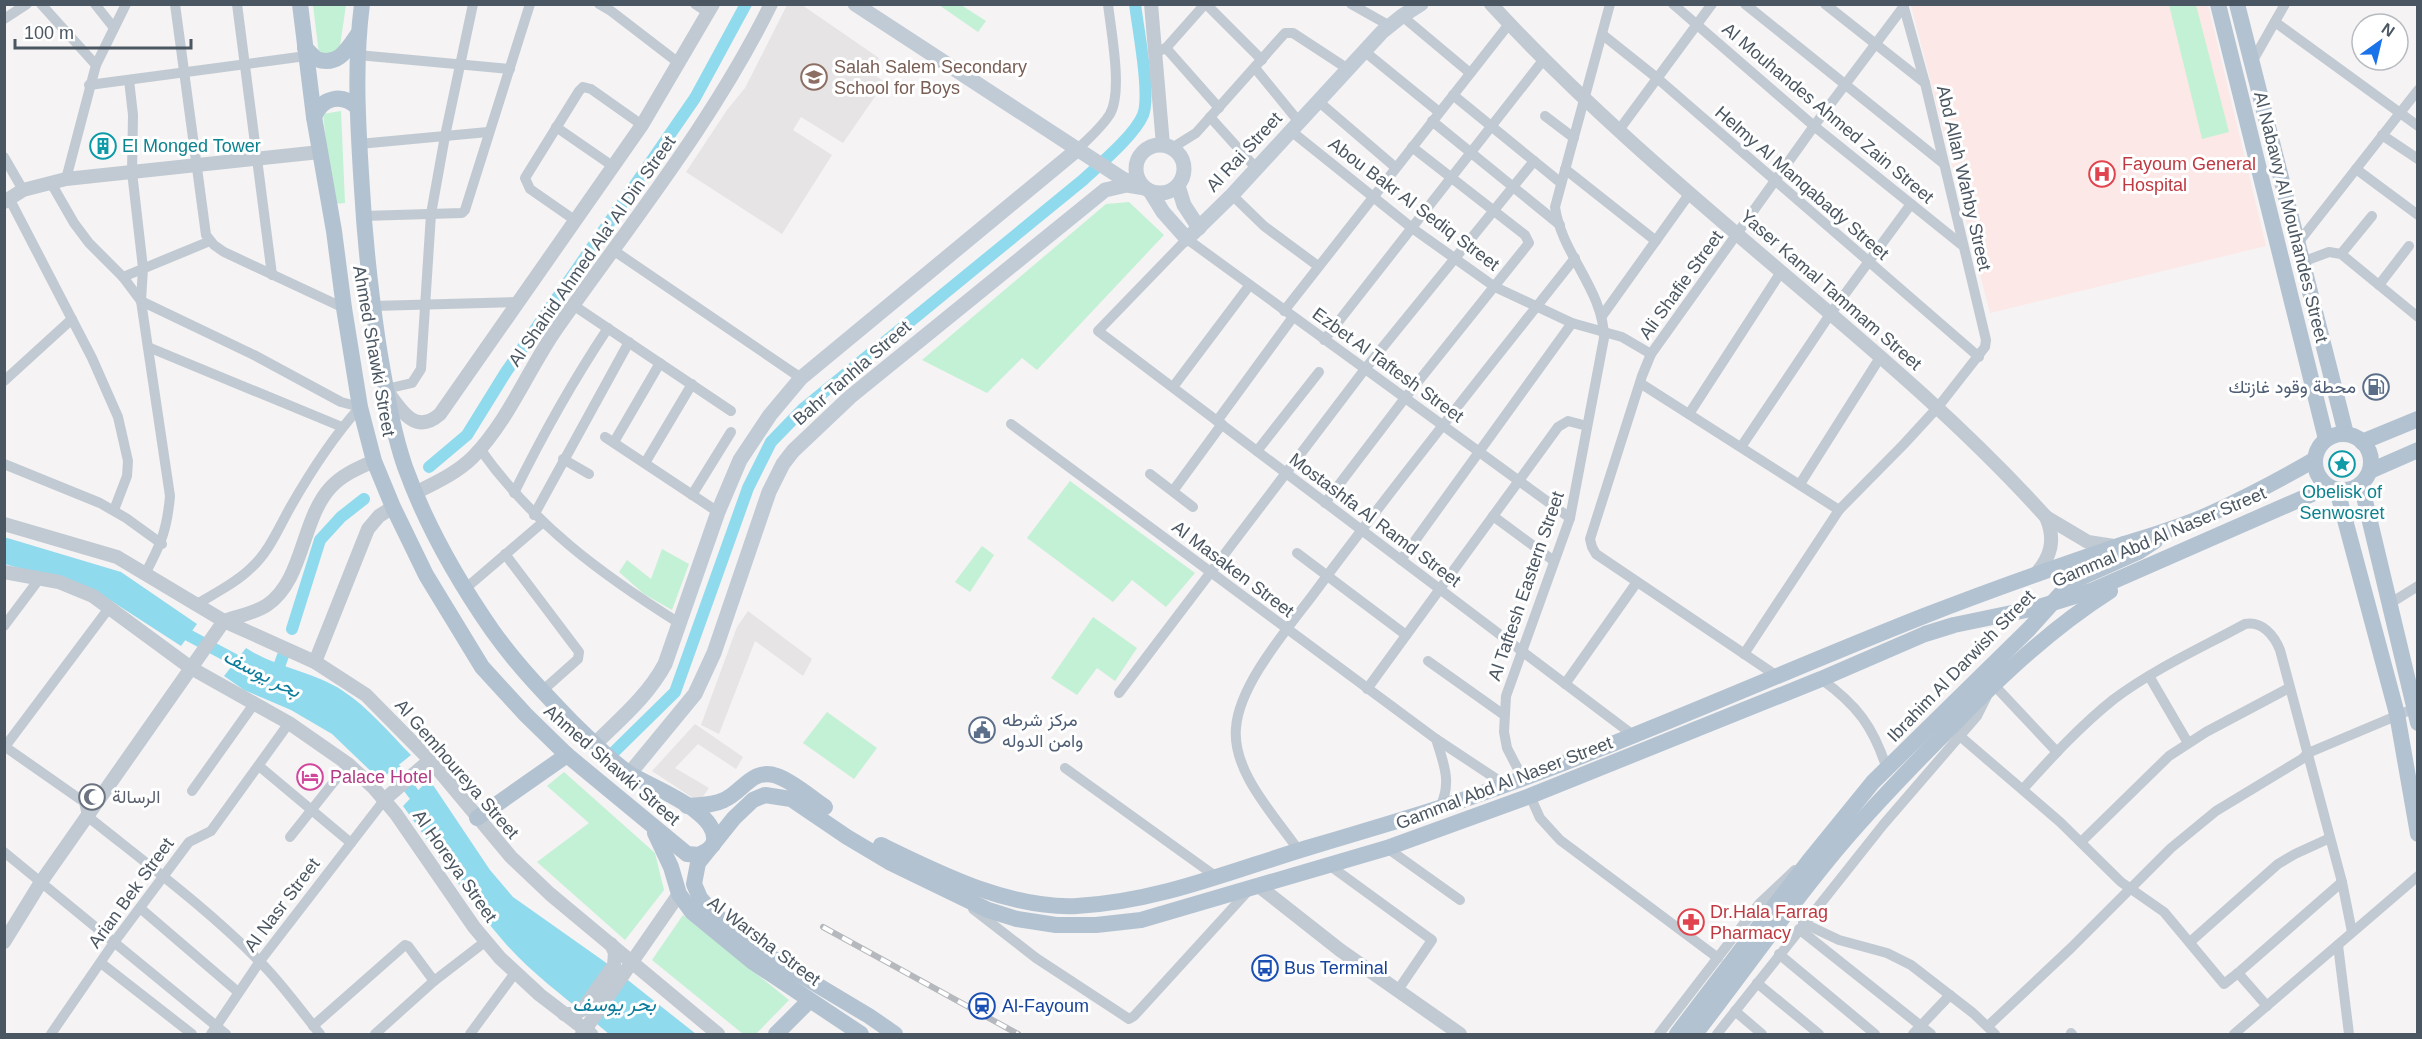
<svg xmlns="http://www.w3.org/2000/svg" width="2422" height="1039" font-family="Arial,Vazirmatn,sans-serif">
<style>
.education{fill:#e6e4e5}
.medical{fill:#fce8e6}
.green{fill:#c3f1d5}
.water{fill:#90daee}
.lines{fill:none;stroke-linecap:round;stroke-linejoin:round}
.canal{stroke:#90daee;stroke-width:12}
.minor{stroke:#c1cad2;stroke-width:10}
.tertiary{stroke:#c1cad2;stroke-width:14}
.secondary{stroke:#c1cbd6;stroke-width:15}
.primary{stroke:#b3c2d1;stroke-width:16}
.rail-casing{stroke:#b5b8bd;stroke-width:6}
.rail{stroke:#fff;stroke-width:4;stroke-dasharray:11;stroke-linecap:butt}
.labels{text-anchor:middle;stroke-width:6;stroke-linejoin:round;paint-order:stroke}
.education-label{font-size:18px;fill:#785e54;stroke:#fff;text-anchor:start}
.street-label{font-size:18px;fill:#4a5661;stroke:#fff}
.culture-label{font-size:18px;fill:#0d838f;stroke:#fff;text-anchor:start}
.health-label{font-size:18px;fill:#be3a42;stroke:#fff;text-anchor:start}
.service-label{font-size:18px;fill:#4e5e75;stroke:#fff;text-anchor:end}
.hotel-label{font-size:18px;fill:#b23c85;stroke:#fff;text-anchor:start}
.worship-label{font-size:18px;fill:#5b616d;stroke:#fff;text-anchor:start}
.transit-label{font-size:18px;fill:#164399;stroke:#fff;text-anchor:start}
.water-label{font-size:20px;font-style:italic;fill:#0c7c9b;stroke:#fff}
</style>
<rect width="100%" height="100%" fill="#f5f3f3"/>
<g class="education">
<polygon points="787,5 802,5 879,58 871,73 885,82 843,143 801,117 793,130 832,155 782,234 686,172 727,110 745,88"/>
<polygon points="748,611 812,659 803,676 755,641 719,734 701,725 737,627"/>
<polygon points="695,724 743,757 736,769 698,744 675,768 709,788 699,802 652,771"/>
</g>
<polygon class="medical" points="1911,5 2208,5 2266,246 1990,313"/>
<g class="green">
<polygon points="313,5 346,5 339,53 319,54"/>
<polygon points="939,5 961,5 986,21 978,32"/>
<polygon points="2169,5 2196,5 2229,132 2202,139"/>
<polygon points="341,111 345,203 333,204 323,114"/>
<polygon points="1129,202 1164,235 1037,370 1022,358 987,393 922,360 1106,204"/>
<polygon points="1070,481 1195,573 1166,607 1132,580 1113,602 1027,538"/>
<polygon points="982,546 994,555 970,592 955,582"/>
<polygon points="662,549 689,564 672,610 644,594 619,572 627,560 651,579"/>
<polygon points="1093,617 1137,648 1115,681 1097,668 1077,695 1051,678"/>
<polygon points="827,712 877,748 854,779 803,743"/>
<polygon points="564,772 655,853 664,890 625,940 537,862 589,823 547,786"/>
<polygon points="683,915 789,1000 756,1034 743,1034 652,960"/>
</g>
<g class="water">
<polygon points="4,537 121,572 197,624 181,646 96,591 5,564"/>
<path d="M246 648C276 668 313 671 343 691 369 708 389 733 411 755L380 780 332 734 291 710 244 690 224 676Z"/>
<path d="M429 779 490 870 513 897 605 962 696 1034H609C574 1004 536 978 505 943 468 900 436 852 403 806Z"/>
</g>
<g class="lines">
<g class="canal">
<polyline points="429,467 467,435 506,372 695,98 746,4"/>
<polyline points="175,628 250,668"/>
<polyline points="292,629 320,540 341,517 364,499"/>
<polyline points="274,680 284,653"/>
<path d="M615 751 675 692 748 488 771 442 803 409 1083 180C1099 165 1134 136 1143 115 1151 95 1138 29 1135 4"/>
<polyline points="384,755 423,806"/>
</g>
<g class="minor">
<polyline points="41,4 96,65"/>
<polyline points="95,4 114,28"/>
<polyline points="175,4 206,235 214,245 224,252 344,308"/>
<polyline points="237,4 272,275"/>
<polyline points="599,4 611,11 680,64"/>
<polyline points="695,4 709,13"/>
<polyline points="1206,4 1262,60"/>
<polyline points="1351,4 1390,26"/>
<polyline points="1673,4 1814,126 1962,245"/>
<polyline points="1745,4 1943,163"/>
<polyline points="1825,4 1925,83"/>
<polyline points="1402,16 1470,73"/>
<polyline points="4,19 27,4"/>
<polyline points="2275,22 2418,126"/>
<polyline points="1603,35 1657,78 1979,357"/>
<polyline points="1166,48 1219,108"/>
<polyline points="1161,50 1166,48 1205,4"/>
<polyline points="1364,51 1439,112"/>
<polyline points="358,55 510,69"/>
<polyline points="2252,62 2285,4"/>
<polyline points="1255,68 1299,122"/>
<path d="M129 80 133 115 132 172 143 268 141 301 170 496C167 530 161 544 145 574"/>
<polyline points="89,85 306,56"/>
<polyline points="1453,95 1561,183"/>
<polyline points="1318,101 1395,167"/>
<polyline points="1545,116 1574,138"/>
<polyline points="1210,117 1256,168"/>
<polyline points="1432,121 1560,225"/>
<polyline points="556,127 614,167"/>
<polyline points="1619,130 1712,4"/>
<polyline points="1291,131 1412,228 1495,287 1572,323 1622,337 1651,354"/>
<polyline points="2382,135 2418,159"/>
<polyline points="359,144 488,132"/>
<polyline points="1172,148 1196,133 1285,33 1293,33 1348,69"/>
<path d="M1078 149C1089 138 1102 127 1110 114 1123 91 1111 32 1108 4"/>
<polyline points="4,157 23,190"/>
<polyline points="1565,169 1656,241"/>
<polyline points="2356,169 2418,215"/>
<polyline points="66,179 96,65 126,4"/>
<path d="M51 183 74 223 89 243 123 277 141 301 254 355 341 402 360 407C333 437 311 471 291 506 279 527 269 552 251 568 236 583 215 593 197 604"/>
<polyline points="1232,195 1264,226 1318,266"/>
<polyline points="9,198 92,358 118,417 128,461 127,476 114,510"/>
<polyline points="363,216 462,213 465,210 530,4"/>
<polyline points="576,221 530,189 525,178 579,91 583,87 591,89 642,125"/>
<polyline points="2298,243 2418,90"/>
<polyline points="613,250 801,378"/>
<polyline points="2341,254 2372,216"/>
<polyline points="2302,262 2329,252 2341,254 2418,317"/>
<polyline points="123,277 210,241"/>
<polyline points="2379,285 2409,246"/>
<polyline points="573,305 731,411"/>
<polyline points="373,306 520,302"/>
<polyline points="1284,311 1509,24"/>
<polyline points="1602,316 1690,193"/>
<polyline points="1324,340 1544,59"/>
<polyline points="148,347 342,427"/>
<polyline points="4,381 72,319"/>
<polyline points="1640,383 1839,510"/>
<polyline points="1173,387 1249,286"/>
<polyline points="386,389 412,383 421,369 431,214 445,136 473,4"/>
<polyline points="1689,414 1781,272"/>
<polyline points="1217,421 1293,317"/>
<polyline points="1011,424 1436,739 1504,784"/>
<polyline points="605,437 718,512"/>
<polyline points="614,442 660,363"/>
<polyline points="1741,447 1831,313 1911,204"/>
<path d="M480 449C534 525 601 574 679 623"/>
<polyline points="1257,451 1319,372"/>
<polyline points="563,459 589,474"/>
<polyline points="645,463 692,384"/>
<polyline points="4,464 100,503 126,518 162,544"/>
<polyline points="1150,474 1193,507"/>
<polyline points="1800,484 1881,356"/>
<polyline points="1173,491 1222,424"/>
<path d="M514 493C542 436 572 382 608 328"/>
<polyline points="692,495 731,432"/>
<polyline points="1325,503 1405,398 1529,243 1525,235 1412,147"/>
<polyline points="534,515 629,342"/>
<polyline points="1493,516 1554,561"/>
<polyline points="1570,518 1187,239 1098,331 1633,735"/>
<polyline points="1297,553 1406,635"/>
<polyline points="505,554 579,652 578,659 542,691"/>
<polyline points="1401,560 1572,323"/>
<polyline points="466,588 542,523"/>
<polyline points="2389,604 2418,586"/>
<polyline points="4,626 40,578"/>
<polyline points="1744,654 1839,510 1904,444 1938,407 1985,347 1986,340 1925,83 1903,4"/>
<polyline points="1428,661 1504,715"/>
<polyline points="1777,676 1596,554 1592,547 1590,539 1642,376 1651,354 1814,126 1904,6"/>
<polyline points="2149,676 2188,743"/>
<path d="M1821 679C1857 705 1873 726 1887 769"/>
<polyline points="1565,684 1637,582"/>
<polyline points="1367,689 1558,427 1568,421 1587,426"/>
<polyline points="1119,693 1365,369 1534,161"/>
<polyline points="1961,737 2060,822 2121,882 2164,912 2224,984 2238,973 2267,1006"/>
<path d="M1436 739C1444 764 1452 783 1440 807"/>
<path d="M4 746 84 802 87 816C147 864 211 911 265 967 285 988 302 1012 320 1034"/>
<polyline points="4,748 109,608"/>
<polyline points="259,766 351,843"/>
<polyline points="1065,768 1218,878"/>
<path d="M1522 777 1507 748 1504 732 1506 696 1570 518 1604 338C1604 291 1561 253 1555 207L1610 4"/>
<path d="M2023 789C2051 758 2080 726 2114 699 2154 669 2201 648 2245 624 2262 621 2274 635 2280 650L2342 882 2352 932"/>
<polyline points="192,791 254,704"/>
<polyline points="1530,796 1540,818 1560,840 1718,958"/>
<polyline points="290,837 348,764"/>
<polyline points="2081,842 2169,756 2206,732 2289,688"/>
<polyline points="1387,848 1460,900"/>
<path d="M1299 851C1275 816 1232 772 1236 728 1239 683 1291 625 1318 588 1401 476 1489 367 1575 258"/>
<polyline points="4,852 226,1034"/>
<polyline points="1329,865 1432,940 1398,990"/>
<polyline points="140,908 238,992"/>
<polyline points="973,909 1036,958 1129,1019 1134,1016 1249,890"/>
<polyline points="1803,923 1839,940 1887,953 1911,965 1973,1013 1995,1034"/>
<polyline points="1799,929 1931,1034"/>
<polyline points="2190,942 2278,864 2295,854 2330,838"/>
<polyline points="2338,945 2349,1034"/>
<polyline points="1779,954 1875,1034"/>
<polyline points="101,963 192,1034"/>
<polyline points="2238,973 2342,882"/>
<polyline points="1757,983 1819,1034"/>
<polyline points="1735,1011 1762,1034"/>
<polyline points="313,1026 405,945 408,946 434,981"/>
<polyline points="1988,1026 2071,948 2171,848 2216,811 2302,759 2308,753 2415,708"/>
<polyline points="2071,1033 2072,1034"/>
<polyline points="51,1034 115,941 189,842 211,831 289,723"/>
<polyline points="211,1034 260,961 385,799"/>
<polyline points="375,1034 434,981 486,941"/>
<polyline points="470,1034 515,973"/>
<polyline points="1659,1034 1759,904 1795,870"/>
<polyline points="1717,1034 1883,825 1977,716 1993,684 2057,752"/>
<polyline points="1913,1034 1950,995"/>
<polyline points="2234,1034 2418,876"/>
</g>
<g class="tertiary">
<polyline points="1151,4 1163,145"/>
<path d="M1491 4C1579 100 1680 186 1779 270 1872 349 1964 426 2046 517 2056 540 2051 557 2035 575"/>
<polyline points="4,202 23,190 66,179 320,152"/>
<path d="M387 391C401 410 415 436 440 414L642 125 713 4"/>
<path d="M415 493C435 483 457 473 473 457 508 421 527 372 555 331 630 224 713 122 771 4"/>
<polyline points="2046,517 2088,542 2114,546"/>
<polyline points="4,524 117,557 224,621 315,662 366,695 430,760 511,857 550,894 718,1034"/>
<polyline points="4,572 59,582 93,596 191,668 289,723 348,764 373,787 396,814 474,927 500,958 540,995 591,1034"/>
<polyline points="315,662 368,529 379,516 393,507"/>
<polyline points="385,799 430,760"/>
<polyline points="1260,887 1340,950 1460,1034"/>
<path d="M4 942 41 882 224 621C238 616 255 613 267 605 304 580 301 519 331 487 343 474 359 468 374 461"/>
<polyline points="564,1014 573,1014 582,1010 614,965 615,953 611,944"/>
<polyline points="582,1034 679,894"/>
</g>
<g class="secondary">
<polyline points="855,4 1123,179 1135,183"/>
<circle cx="1160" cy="169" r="24"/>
<polyline points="1178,186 1184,205 1199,228"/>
<polyline points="1150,191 1163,212 1187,239 1232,195 1382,32 1402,16 1421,4"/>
<path d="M595 744C620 719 648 696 665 664L718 512 740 460 770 415 801 378 1078 149"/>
<polyline points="630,773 695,694 714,653 769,492 783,464 793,451 850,397 1105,190 1127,185 1145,188"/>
</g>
<g class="primary">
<polyline points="300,4 314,117 334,231 344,308 360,407 374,461 393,507 426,575 482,667 526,715 567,755 687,854 699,855 708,850"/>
<path d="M362 4C354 66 358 127 362 189 365 243 371 296 379 349 386 389 392 429 405 467 426 525 458 581 492 630 516 664 544 693 572 722 591 740 609 760 630 774 652 788 724 813 713 845"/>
<polyline points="2218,4 2326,439"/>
<polyline points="2237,4 2346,434"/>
<path d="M305 48 316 59C338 67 347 50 358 34"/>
<path d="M314 117C322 97 342 93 357 107"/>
<circle cx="2343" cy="462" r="28"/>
<polyline points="2362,442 2418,419"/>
<polyline points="2370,471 2418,450"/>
<polyline points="2361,484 2418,723"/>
<polyline points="2337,490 2397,714 2418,834"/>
<path d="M687 806C699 805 712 806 724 800 743 792 752 767 777 776 794 782 810 797 825 807"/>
<polyline points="477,818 567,755"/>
<polyline points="655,833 671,867 679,894 692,912 753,962 861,1034"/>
<path d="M881 845C941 874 1009 909 1077 906 1157 902 1231 871 1307 848 1351 835 1395 822 1439 808 1604 753 1762 680 1924 616 1988 591 2053 568 2118 546 2150 536 2182 527 2212 513 2247 497 2281 479 2314 460"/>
<polyline points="776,1034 809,1001"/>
<polyline points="895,1034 869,1016 757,949 712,912 700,898 694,884 698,863 734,818 753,800 765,795 791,799 847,837 889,862 988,910 1017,919 1056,925 1096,925 1141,920 1387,848 1530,796 1821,679 1925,634 1954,625 2036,608 2091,591 2328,487"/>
<polyline points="1677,1034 1808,862 1873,782 2029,629 2064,590 2078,579 2138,552 2155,541"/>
<path d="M1695 1034C1744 971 1790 904 1842 843 1878 801 1916 762 1955 723 2003 674 2052 628 2110 591"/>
</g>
<g class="rail-casing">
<polyline id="rail" points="823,927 1018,1034"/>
</g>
<use href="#rail" class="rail"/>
</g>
<defs>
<g id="school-ring" transform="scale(1.35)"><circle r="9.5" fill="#fff" stroke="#8d6e63" stroke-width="1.5"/><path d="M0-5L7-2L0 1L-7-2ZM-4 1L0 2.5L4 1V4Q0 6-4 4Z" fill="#8d6e63"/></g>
<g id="building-ring" transform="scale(1.35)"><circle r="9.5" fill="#fff" stroke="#0f9aa8" stroke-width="1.5"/><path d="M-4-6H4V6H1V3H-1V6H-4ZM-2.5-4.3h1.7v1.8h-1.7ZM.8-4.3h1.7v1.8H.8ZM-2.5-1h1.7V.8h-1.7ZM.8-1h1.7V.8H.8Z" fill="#0f9aa8"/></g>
<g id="hospital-ring" transform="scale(1.35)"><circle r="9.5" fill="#fff" stroke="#e0444e" stroke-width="1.5"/><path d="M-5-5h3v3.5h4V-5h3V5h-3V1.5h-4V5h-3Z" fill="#e0444e"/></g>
<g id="fuel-ring" transform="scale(1.35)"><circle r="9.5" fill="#fff" stroke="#5c6f8a" stroke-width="1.5"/><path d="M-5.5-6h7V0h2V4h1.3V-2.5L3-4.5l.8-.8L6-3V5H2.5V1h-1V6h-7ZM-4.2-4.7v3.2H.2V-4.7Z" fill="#5c6f8a"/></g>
<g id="sight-ring" transform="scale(1.35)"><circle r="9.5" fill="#fff" stroke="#0f9aa8" stroke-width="1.5"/><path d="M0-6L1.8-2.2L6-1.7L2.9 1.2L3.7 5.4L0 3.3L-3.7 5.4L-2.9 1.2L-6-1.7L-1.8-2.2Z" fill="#0f9aa8"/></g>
<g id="civic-ring" transform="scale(1.35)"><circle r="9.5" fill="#fff" stroke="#5c6f8a" stroke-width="1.5"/><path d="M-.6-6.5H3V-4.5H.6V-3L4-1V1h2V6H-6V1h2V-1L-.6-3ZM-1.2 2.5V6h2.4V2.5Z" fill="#5c6f8a"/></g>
<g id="hotel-ring" transform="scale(1.35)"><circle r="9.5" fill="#fff" stroke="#d1479c" stroke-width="1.5"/><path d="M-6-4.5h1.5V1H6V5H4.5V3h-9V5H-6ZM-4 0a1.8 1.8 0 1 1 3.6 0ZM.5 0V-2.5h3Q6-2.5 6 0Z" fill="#d1479c"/></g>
<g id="mosque-ring" transform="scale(1.35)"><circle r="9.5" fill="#fff" stroke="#6b7280" stroke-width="1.5"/><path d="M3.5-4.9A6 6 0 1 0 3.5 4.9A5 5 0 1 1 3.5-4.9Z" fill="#6b7280"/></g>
<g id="pharmacy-ring" transform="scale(1.35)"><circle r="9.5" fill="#fff" stroke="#e0444e" stroke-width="1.5"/><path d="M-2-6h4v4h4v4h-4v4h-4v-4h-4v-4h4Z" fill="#e0444e"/></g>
<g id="bus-ring" transform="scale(1.35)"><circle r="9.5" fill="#fff" stroke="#1a4fb4" stroke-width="1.5"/><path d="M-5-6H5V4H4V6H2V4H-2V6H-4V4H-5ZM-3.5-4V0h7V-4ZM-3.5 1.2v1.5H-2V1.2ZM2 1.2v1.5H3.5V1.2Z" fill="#1a4fb4"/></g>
<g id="station-ring" transform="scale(1.35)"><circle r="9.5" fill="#fff" stroke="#1a4fb4" stroke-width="1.5"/><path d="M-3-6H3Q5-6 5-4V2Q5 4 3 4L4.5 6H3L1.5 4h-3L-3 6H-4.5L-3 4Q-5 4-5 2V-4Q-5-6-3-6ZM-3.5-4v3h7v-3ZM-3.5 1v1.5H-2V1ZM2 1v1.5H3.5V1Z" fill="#1a4fb4"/></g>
</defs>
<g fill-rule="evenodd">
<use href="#school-ring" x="814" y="77"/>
<use href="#building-ring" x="103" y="146"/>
<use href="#hospital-ring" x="2102" y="174"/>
<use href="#fuel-ring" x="2376" y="387"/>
<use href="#sight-ring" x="2342" y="464"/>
<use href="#civic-ring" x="982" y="730"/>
<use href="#hotel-ring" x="310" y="777"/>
<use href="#mosque-ring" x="92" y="797"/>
<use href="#pharmacy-ring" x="1691" y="922"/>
<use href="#bus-ring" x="1265" y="968"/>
<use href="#station-ring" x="982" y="1006"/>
</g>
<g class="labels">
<g class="education-label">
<text x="834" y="73">Salah Salem Secondary<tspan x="834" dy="21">School for Boys</tspan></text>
</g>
<g class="street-label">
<text transform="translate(1828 113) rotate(40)" y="6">Al Mouhandes Ahmed Zain Street</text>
<text transform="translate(1244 152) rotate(-47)" y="6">Al Rai Street</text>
<text transform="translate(1964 178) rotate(77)" y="6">Abd Allah Wahby Street</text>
<text transform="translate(1802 183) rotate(41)" y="6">Helmy Al Manqabady Street</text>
<text transform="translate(1414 204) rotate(37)" y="6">Abou Bakr Al Sediq Street</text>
<text transform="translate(2291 217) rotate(76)" y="6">Al Nabawy Al Mouhandes Street</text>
<text transform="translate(592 251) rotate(-55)" y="6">Al Shahid Ahmed Ala' Al Din Street</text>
<text transform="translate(1681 285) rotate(-54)" y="6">Ali Shafie Street</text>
<text transform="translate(1831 290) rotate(41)" y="6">Yaser Kamal Tammam Street</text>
<text transform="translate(374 351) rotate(80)" y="6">Ahmed Shawki Street</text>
<text transform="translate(1388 365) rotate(36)" y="6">Ezbet Al Taftesh Street</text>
<text transform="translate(852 373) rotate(-41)" y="6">Bahr Tanhla Street</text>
<text transform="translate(1375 520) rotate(37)" y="6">Mostashfa Al Ramd Street</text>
<text transform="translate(2159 537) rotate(-23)" y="6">Gammal Abd Al Naser Street</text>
<text transform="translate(1233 569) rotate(37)" y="6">Al Masaken Street</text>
<text transform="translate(1526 586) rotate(-71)" y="6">Al Taftesh Eastern Street</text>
<text transform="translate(1961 666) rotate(-46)" y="6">Ibrahim Al Darwish Street</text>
<text transform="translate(612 765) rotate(41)" y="6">Ahmed Shawki Street</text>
<text transform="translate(457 769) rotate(49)" y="6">Al Gemhoureya Street</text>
<text transform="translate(1504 783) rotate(-21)" y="6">Gammal Abd Al Naser Street</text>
<text transform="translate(455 866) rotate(55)" y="6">Al Horeya Street</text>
<text transform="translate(131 893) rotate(-54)" y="6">Arian Bek Street</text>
<text transform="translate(282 905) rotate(-53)" y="6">Al Nasr Street</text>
<text transform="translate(764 941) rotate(37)" y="6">Al Warsha Street</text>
</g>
<g class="culture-label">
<text x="122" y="152">El Monged Tower</text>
<text x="2342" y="498" text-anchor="middle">Obelisk of<tspan x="2342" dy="21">Senwosret</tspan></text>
</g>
<g class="health-label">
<text x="2122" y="170">Fayoum General<tspan x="2122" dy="21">Hospital</tspan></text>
<text x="1710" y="918">Dr.Hala Farrag<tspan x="1710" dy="21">Pharmacy</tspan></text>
</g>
<g class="service-label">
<text x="2356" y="393">محطة وقود غازتك</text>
<text x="1002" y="726" text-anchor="start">مركز شرطه<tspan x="1002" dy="21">وامن الدوله</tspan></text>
</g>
<g class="hotel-label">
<text x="330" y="783">Palace Hotel</text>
</g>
<g class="worship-label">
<text x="112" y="803">الرسالة</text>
</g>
<g class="transit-label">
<text x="1284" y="974">Bus Terminal</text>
<text x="1002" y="1012">Al-Fayoum</text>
</g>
<g class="water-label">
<text transform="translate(262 673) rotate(27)" y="7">بحر يوسف</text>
<text x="614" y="1011">بحر يوسف</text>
</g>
</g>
<rect width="2422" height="1039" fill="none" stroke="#4a5661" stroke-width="12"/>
<g transform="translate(2380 42) rotate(34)"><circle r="28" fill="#ffffff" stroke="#b7bbc0" stroke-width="1.5"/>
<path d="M0-4.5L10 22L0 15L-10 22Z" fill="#1a73e8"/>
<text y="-9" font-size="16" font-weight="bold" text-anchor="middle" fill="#4a5661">N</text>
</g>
<path d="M15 39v9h176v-9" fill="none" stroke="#4a5661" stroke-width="3"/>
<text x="24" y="39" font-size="18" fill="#4a5661" stroke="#ffffff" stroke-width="4.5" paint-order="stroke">100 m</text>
</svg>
